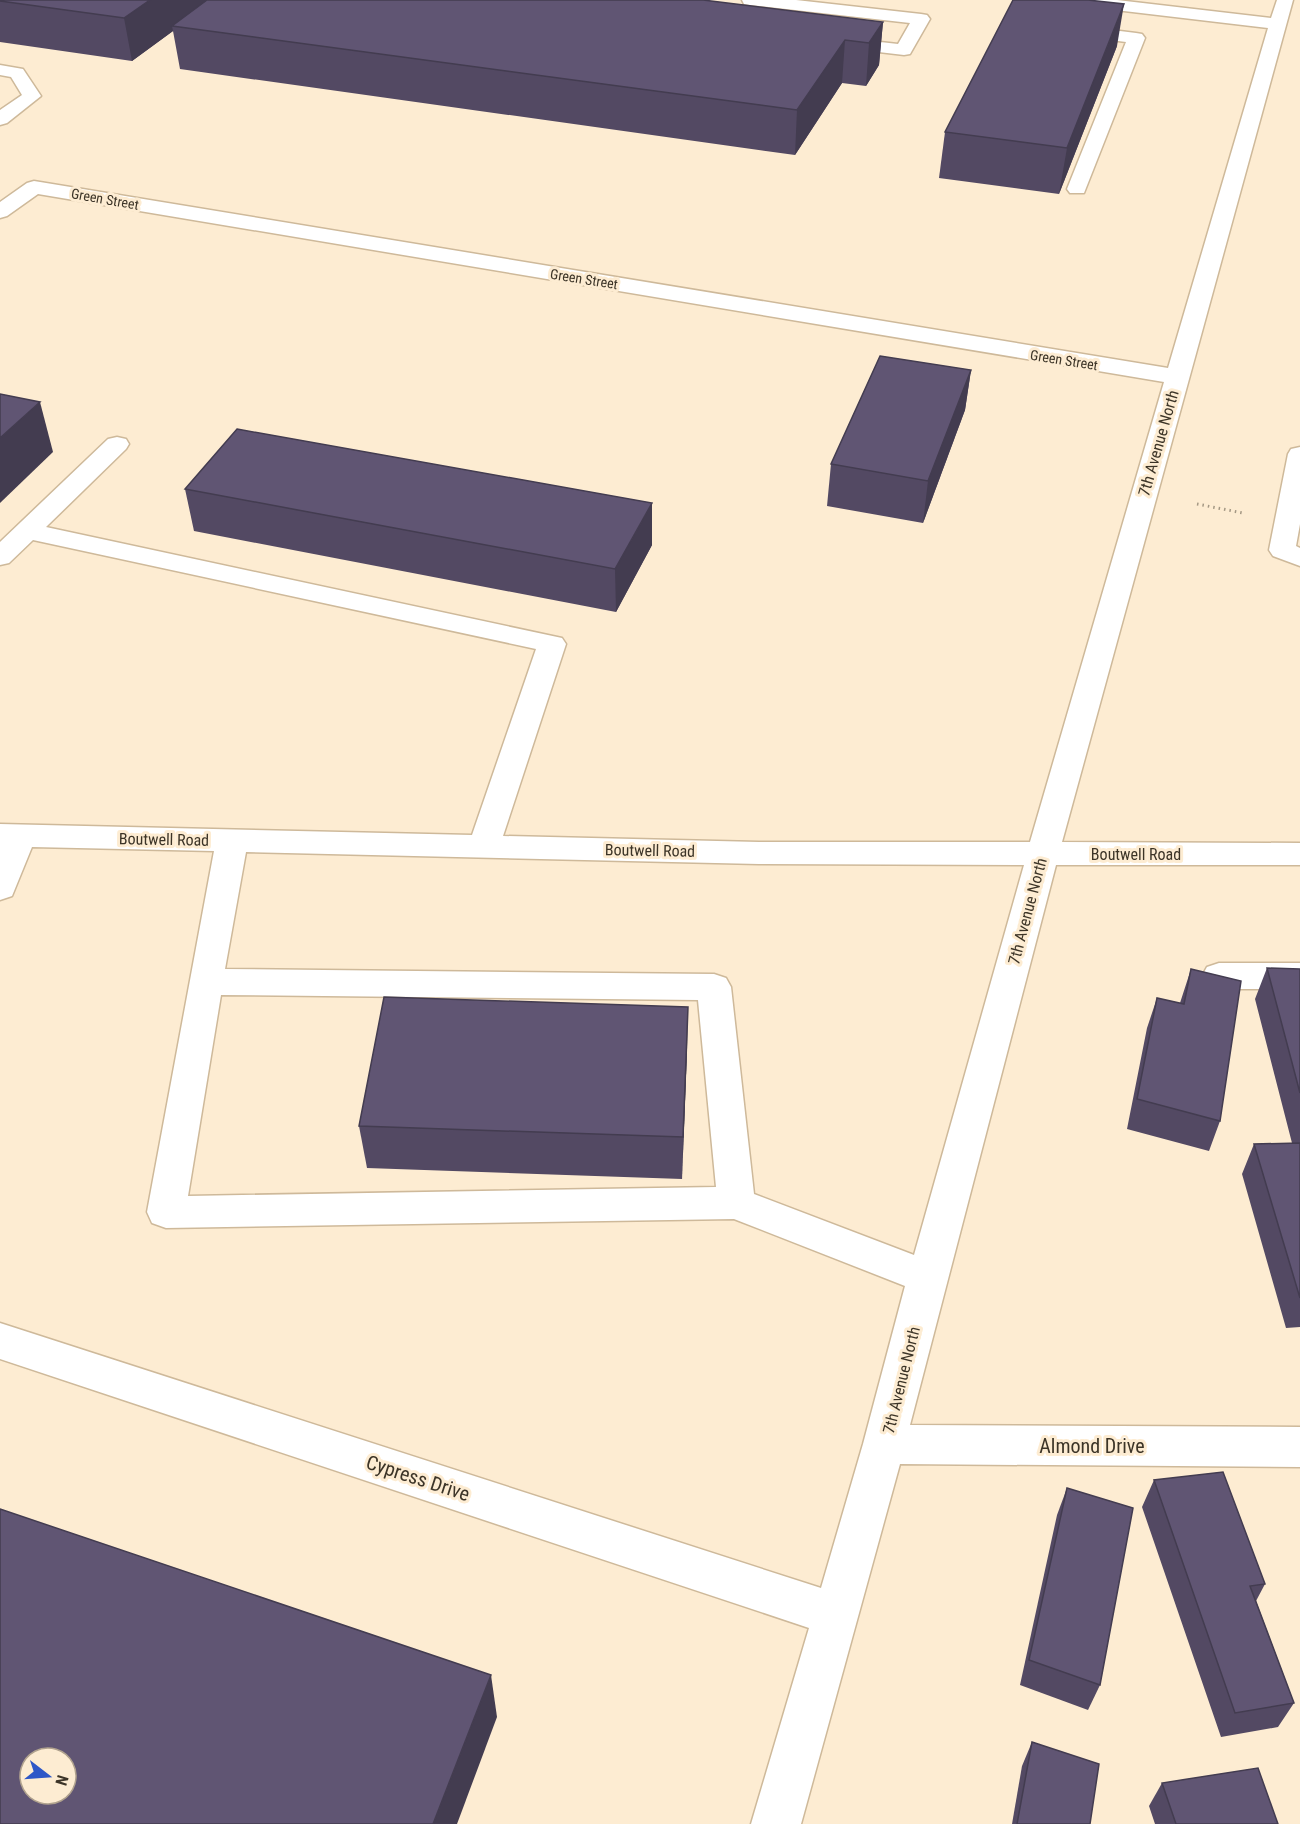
<svg xmlns="http://www.w3.org/2000/svg" width="1300" height="1824" font-family="'Roboto Condensed',sans-serif">
<style>
.lines{fill:none;stroke-linecap:round;stroke-linejoin:round}
.minor-casing{stroke:#ceb99a;stroke-width:3}
.path{stroke:#a49884;stroke-width:3;stroke-dasharray:1.5 4;stroke-linecap:butt}
.minor{fill:#fff;fill-rule:evenodd}
.wall{fill:#534963}
.shaded-wall{fill:#433c50}
.building{fill:#605573;stroke:#433c50;stroke-width:1.5;fill-rule:evenodd}
.labels{text-anchor:middle;stroke-width:6;stroke-linejoin:round;paint-order:stroke}
.far-street-label{font-size:14px;fill:#3c3427;stroke:#fdecd2}
.street-label{font-size:16px;fill:#3c3427;stroke:#fdecd2}
.near-street-label{font-size:20px;fill:#3c3427;stroke:#fdecd2}
</style>
<rect width="100%" height="100%" fill="#fdecd2"/>
<g class="lines">
<g class="minor-casing">
<g id="minor">
<polygon points="742,0 796,0 921,14 927,15 930,19 910,54 904,55 836,47 830,46 827,42 830,38 836,37 898,44 910,23 750,5 744,4"/>
<polygon points="1016,0 1032,0 1024,19 1136,33 1142,34 1145,38 1084,193 1070,193 1067,189 1126,42 1008,27 1005,23"/>
<path d="M1065 0H1117L1271 18 1277 0H1293L1062 842 1300 843V865H1056L910 1425 1300 1427V1467L900 1464 801 1824H751L809 1628 0 1359V1323L821 1588 863 1444 905 1286 734 1219 166 1228 152 1223 147 1212 214 851 32 847 12 896 0 900V824L472 835 536 649 33 540 9 563 0 565V542L108 439 117 437 126 439 129 444 126 449 46 527 562 638 566 644 503 836 759 842H1030L1164 382 38 194 7 216 0 218V202L27 183 34 181 1168 368 1268 28 1073 5 1067 4ZM246 852 759 864 1024 865 914 1255 754 1194 731 987 726 978 714 974 225 969ZM221 995 698 1000 716 1187 188 1196Z"/>
<polygon points="0,65 23,69 41,96 7,123 0,125 0,110 22,95 11,77 0,75"/>
<polygon points="1300,447 1300,524 1296,546 1300,548 1300,566 1273,556 1269,550 1288,454 1291,449"/>
<polygon points="1219,963 1300,963 1300,989 1219,989 1207,985 1202,976 1207,967"/>
</g>
</g>
<polyline class="path" points="1197,504 1243,513"/>
<use href="#minor" class="minor"/>
</g>
<g class="wall">
<polygon points="0,0 883,22 879,65 866,86 842,83 795,155 180,69 173,31 132,61 0,42"/>
<polygon points="1117,46 1059,194 939,178 945,132"/>
<polygon points="971,370 965,410 923,523 827,506 831,464"/>
<polygon points="185,489 652,545 616,612 194,531"/>
<polygon points="1267,968 1300,969 1300,1327 1286,1328 1242,1174 1254,1144 1292,1143 1255,999"/>
<polygon points="1191,969 1220,1121 1209,1151 1127,1129 1147,1028 1157,998 1180,1003"/>
<polygon points="687,1050 682,1179 367,1168 359,1126"/>
<polygon points="1154,1480 1265,1584 1256,1601 1294,1703 1278,1727 1221,1737 1142,1507"/>
<polygon points="1067,1488 1100,1685 1088,1710 1020,1685 1057,1515"/>
<polygon points="1032,1742 1090,1824 1012,1824 1022,1766"/>
<polygon points="1162,1783 1278,1824 1155,1824 1149,1806"/>
</g>
<g class="shaded-wall">
<polygon points="150,0 215,0 172,26 173,31 132,61 124,18"/>
<polygon points="1124,4 1117,46 1059,194 1067,148"/>
<polygon points="883,22 879,65 866,86 869,43"/>
<polygon points="845,40 842,83 795,155 797,110"/>
<polygon points="971,370 965,410 923,523 928,481"/>
<polygon points="40,402 53,452 0,503 0,438"/>
<polygon points="652,503 652,545 616,612 615,569"/>
<polygon points="688,1007 687,1050 682,1179 683,1137"/>
<polygon points="491,1675 497,1717 457,1824 433,1824"/>
</g>
<g class="building">
<polygon points="0,0 150,0 124,18 0,1"/>
<polygon points="207,0 703,0 883,22 869,43 845,40 797,110 172,26"/>
<polygon points="1013,0 1088,0 1124,4 1067,148 945,132"/>
<polygon points="880,356 971,370 928,481 831,464"/>
<polygon points="0,394 40,402 0,438"/>
<polygon points="237,429 652,503 615,569 185,489"/>
<polygon points="1267,968 1300,969 1300,1093"/>
<polygon points="1191,969 1241,981 1220,1121 1137,1099 1157,998 1184,1004"/>
<polygon points="384,997 688,1007 683,1137 359,1126"/>
<polygon points="1300,1143 1300,1298 1254,1144"/>
<polygon points="1223,1472 1265,1584 1250,1586 1294,1703 1235,1713 1154,1480"/>
<polygon points="1067,1488 1133,1508 1100,1685 1029,1660"/>
<path d="M0 1509 491 1675 433 1824H0ZM30 1758H66V1794H30Z"/>
<polygon points="1032,1742 1099,1764 1090,1824 1017,1824"/>
<polygon points="1258,1768 1278,1824 1176,1824 1162,1783"/>
</g>
<g class="labels">
<g class="far-street-label">
<text transform="translate(105 199) rotate(10)" y="5">Green Street</text>
<text transform="translate(584 279) rotate(9)" y="5">Green Street</text>
<text transform="translate(1064 360) rotate(9)" y="5">Green Street</text>
</g>
<g class="street-label">
<text transform="translate(1158 443) rotate(-74)" y="6">7th Avenue North</text>
<text transform="translate(164 839) rotate(1)" y="6">Boutwell Road</text>
<text transform="translate(650 850) rotate(1)" y="6">Boutwell Road</text>
<text x="1136" y="860">Boutwell Road</text>
<text transform="translate(1027 911) rotate(-75)" y="6">7th Avenue North</text>
<text transform="translate(901 1380) rotate(-76)" y="6">7th Avenue North</text>
</g>
<g class="near-street-label">
<text x="1092" y="1453">Almond Drive</text>
<text transform="translate(418 1478) rotate(18)" y="7">Cypress Drive</text>
</g>
</g>
<g transform="translate(48 1776) rotate(107)"><circle r="28" fill="#fdecd2" stroke="#b0a28e" stroke-width="1.5"/>
<path d="M0-4.5L10 22L0 15L-10 22Z" fill="#2e57c7"/>
<text y="-9" font-size="16" font-weight="bold" text-anchor="middle" fill="#3c3427">N</text>
</g>
</svg>
